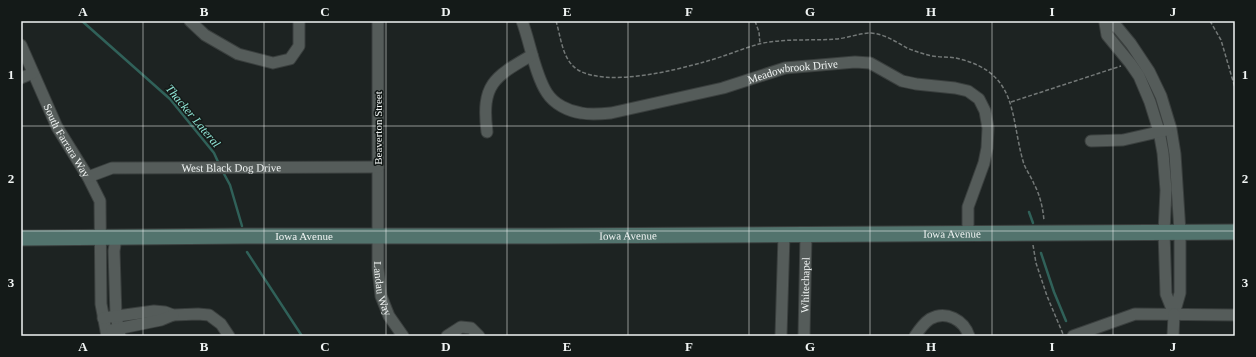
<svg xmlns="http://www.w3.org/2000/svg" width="1256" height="357" font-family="'Times New Roman',serif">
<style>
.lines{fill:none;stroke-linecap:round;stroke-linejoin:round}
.stream{stroke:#306159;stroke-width:2.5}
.street-casing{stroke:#3a3f3e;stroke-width:13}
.secondary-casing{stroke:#3a3f3e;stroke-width:17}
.path{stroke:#737877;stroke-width:1.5;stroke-dasharray:4 2;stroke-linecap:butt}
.street{stroke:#555c5a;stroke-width:11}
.secondary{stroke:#52736d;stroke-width:15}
.grid{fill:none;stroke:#f0f4f3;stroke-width:1;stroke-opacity:0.55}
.labels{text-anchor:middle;stroke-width:3;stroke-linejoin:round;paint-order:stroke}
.street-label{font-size:11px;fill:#f0f4f3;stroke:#141a18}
.water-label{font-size:12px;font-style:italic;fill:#92e8d8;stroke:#141a18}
.neatline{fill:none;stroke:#f0f4f3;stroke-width:1.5}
.grid-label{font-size:13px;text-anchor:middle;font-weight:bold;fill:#f0f4f3}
</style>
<rect width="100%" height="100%" fill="#1d2322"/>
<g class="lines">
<g class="stream">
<polyline points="82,21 170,99 214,153 219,164"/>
<polyline points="223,172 230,185 242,226"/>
<polyline points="1029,212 1033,223"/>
<polyline points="247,252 302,336"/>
<polyline points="1041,253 1054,292 1066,321"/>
</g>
<g class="street-casing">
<g id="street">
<polyline points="190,21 205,35 238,54 273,63 290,59 299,46 299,21"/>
<path id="s1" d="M378 21V268L381 296 389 316 403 336"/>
<path id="s2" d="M522 21C530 42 535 75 547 93 554 104 568 111 581 113 591 115 601 114 611 113L723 88 785 68 855 62 870 63 902 81 916 84 955 88 968 91 979 99 985 111 988 128 987 148 984 163 968 207V233"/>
<polygon points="1105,23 1117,27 1131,44 1149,71 1161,96 1171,129 1175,154 1180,232 1180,293 1174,314 1166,294 1164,232 1166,190 1163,153 1159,131 1150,102 1139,76 1130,63 1107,35"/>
<path id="s3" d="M21 45 57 127 88 177 100 201 101 304 107 336"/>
<polyline points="21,78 33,73"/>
<path d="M487 132C481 84 494 77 532 55"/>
<polyline points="1091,141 1123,140 1167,130"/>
<path id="s4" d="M88 177 112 168 378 167"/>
<polyline points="116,238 114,251 116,316 120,336"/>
<polyline points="103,318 154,311 165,312 173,315 198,314 209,315 221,324 229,336"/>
<polyline points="112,330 161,320 173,315"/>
<polyline points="447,336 461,327 471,328 479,336"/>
<polyline points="781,336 784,235"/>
<path id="s5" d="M804 336 806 235"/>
<path d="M915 336C919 330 924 323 930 319 946 310 964 320 969 336"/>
<polyline points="1073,336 1135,314 1235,315"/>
<polyline points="1173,336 1174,314"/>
</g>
</g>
<g class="secondary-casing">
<g id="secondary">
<path id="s6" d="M21 238 245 236H545L1235 232"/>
</g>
</g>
<g class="path">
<path d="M556 21C561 37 562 60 578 70 608 87 672 71 704 62 723 57 741 49 759 44 785 38 811 41 836 39 848 38 860 33 871 33 885 34 896 42 907 48 914 51 921 53 928 55 939 58 950 56 960 59 1018 74 1010 115 1023 161 1025 169 1031 176 1034 184 1040 195 1043 208 1044 221"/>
<polyline points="755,21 759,32 760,44"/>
<polyline points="1210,21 1221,40 1235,88"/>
<polyline points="1011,102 1121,66"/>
<polyline points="1033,245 1036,263 1047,296 1063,334"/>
</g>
<use href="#street" class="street"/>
<use href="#secondary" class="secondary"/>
</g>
<path class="grid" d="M143 21V336M264 21V336M386 21V336M507 21V336M628 21V336M749 21V336M870 21V336M992 21V336M1113 21V336M21 126H1235M21 231H1235"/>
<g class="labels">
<g class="street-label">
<text dy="4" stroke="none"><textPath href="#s2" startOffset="334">Meadowbrook Drive</textPath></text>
<text transform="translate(378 128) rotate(-90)" y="4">Beaverton Street</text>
<text dy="4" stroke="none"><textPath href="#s3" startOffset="106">South Farrara Way</textPath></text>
<text dy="4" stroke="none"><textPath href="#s4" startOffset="145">West Black Dog Drive</textPath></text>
<text dy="4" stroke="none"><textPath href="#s6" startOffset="931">Iowa Avenue</textPath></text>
<text dy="4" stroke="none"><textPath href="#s6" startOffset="283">Iowa Avenue</textPath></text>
<text dy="4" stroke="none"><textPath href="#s6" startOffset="607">Iowa Avenue</textPath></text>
<text dy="4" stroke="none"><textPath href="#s5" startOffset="51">Whitechapel</textPath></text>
<text dy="4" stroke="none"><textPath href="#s1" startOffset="268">Landau Way</textPath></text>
</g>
<g class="water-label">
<text transform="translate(193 116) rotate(50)" y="4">Thacker Lateral</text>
</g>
</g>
<rect width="1256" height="357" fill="none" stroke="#141a18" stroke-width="44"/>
<rect x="22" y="22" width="1212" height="313" class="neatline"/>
<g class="grid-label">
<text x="83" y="16">A</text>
<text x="204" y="16">B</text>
<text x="325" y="16">C</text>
<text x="446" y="16">D</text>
<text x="567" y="16">E</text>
<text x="689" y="16">F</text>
<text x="810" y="16">G</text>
<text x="931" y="16">H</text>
<text x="1052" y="16">I</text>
<text x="1173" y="16">J</text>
<text x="11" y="79">1</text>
<text x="1245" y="79">1</text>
<text x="11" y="183">2</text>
<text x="1245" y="183">2</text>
<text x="11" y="287">3</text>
<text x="1245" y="287">3</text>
<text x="83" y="351">A</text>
<text x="204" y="351">B</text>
<text x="325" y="351">C</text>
<text x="446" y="351">D</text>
<text x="567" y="351">E</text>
<text x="689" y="351">F</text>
<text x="810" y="351">G</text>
<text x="931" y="351">H</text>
<text x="1052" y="351">I</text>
<text x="1173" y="351">J</text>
</g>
</svg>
